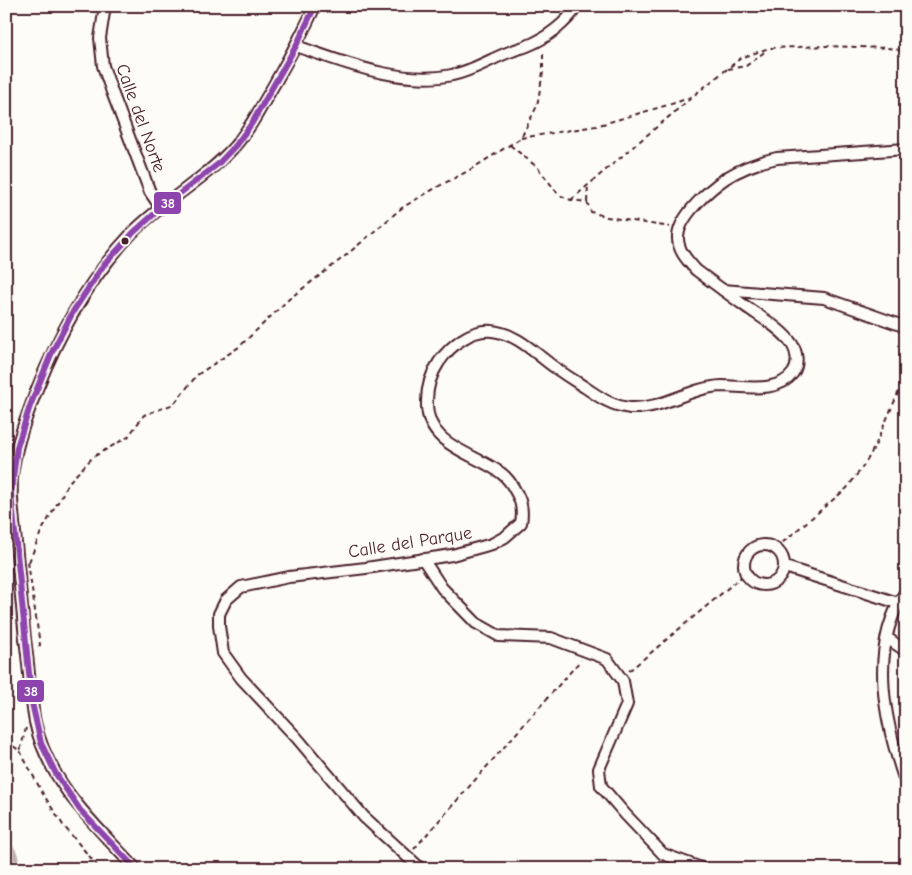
<svg xmlns="http://www.w3.org/2000/svg" width="912" height="875" font-family="'Comic Neue',sans-serif">
<style>
.lines{fill:none;stroke-linecap:round;stroke-linejoin:round}
.river{stroke:#c0b1b1;stroke-width:18}
.street-casing{stroke:#4a1f2b;stroke-width:14}
.path{stroke:#4a1f2b;stroke-width:2;stroke-dasharray:5 4;stroke-linecap:butt}
.street{stroke:#fdfcf7;stroke-width:10}
.street-bridge-casing{stroke:#4a1f2b;stroke-width:14;stroke-linecap:butt}
.street-bridge{stroke:#fdfcf7;stroke-width:10}
.bus-1-casing{stroke:#fdfcf7;stroke-width:10}
.bus-1{stroke:#8e44ad;stroke-width:6}
.bus-dot{fill:#4a1f2b;stroke:#fdfcf7;stroke-width:2}
.labels{text-anchor:middle;stroke-width:4;stroke-linejoin:round;paint-order:stroke}
.street-label{font-size:18px;fill:#4a1f2b;stroke:#fdfcf7}
.line-badge{stroke:#fdfcf7;stroke-width:2}
.badge-label{font-size:14px;text-anchor:middle;font-weight:bold;fill:#fff}
</style>
<rect width="100%" height="100%" fill="#fdfcf7"/>
<filter id="ink" filterUnits="userSpaceOnUse"><feTurbulence type="fractalNoise" baseFrequency=".02" numOctaves="2"/><feDisplacementMap in="SourceGraphic" scale="10" xChannelSelector="R" yChannelSelector="G"/><feConvolveMatrix kernelMatrix="1 2 1 2 8 2 1 2 1" color-interpolation-filters="sRGB"/></filter>
<g filter="url(#ink)">
<g class="lines">
<polyline class="river" points="6,851 9,857 11,869"/>
<g class="street-casing">
<g id="street">
<polyline points="105,6 100,38 103,66 112,92 150,192 161,208"/>
<path d="M296 46C343 62 401 86 452 75 473 71 492 58 512 51 517 49 522 48 527 46 545 39 567 23 577 6"/>
<polyline points="723,290 824,298 906,327"/>
<path d="M15 533C13 511 10 490 13 469 17 441 27 415 37 389 60 331 89 278 133 232 164 201 204 180 234 147 251 128 262 105 275 83 289 58 303 33 315 6"/>
<circle cx="764" cy="565" r="20"/>
<polyline points="423,559 442,588 476,623 499,636 551,638 607,659 623,681 627,704 599,769 601,786 625,814 663,854 704,869"/>
<polyline points="785,567 898,603"/>
<path d="M906 591C867 648 885 724 906 784"/>
<polyline points="887,638 906,651"/>
<path d="M25 639C29 666 30 695 35 722 48 783 96 826 136 869"/>
<path d="M421 869 364 817 297 738 241 678 223 653 219 626V614L226 600 241 587 289 577 366 568 452 555 492 544 505 537 521 523C523 512 522 503 517 494 513 486 508 478 501 473 473 452 425 446 427 401 427 386 431 374 439 362 451 345 471 329 492 331 520 334 538 357 560 371 568 377 577 382 586 388 599 397 612 406 630 408 662 410 690 387 722 386 744 386 778 394 793 373 799 364 797 352 792 344 781 328 760 317 745 306 728 294 712 282 696 270 688 261 677 250 678 236 680 215 710 189 726 178 742 168 759 162 777 158L906 149"/>
<polyline points="902,869 906,866"/>
</g>
</g>
<g class="path">
<polyline points="728,69 746,66 767,50"/>
<polyline points="521,138 596,126 678,102 693,96 741,58 769,48 827,46 888,48 906,51"/>
<polyline points="510,145 538,168 559,195 571,200 587,202 591,212 607,217 670,227"/>
<path d="M571 200C611 165 651 132 691 98"/>
<polyline points="587,202 588,185"/>
<polyline points="776,548 847,488 865,464 875,446 906,375"/>
<polyline points="28,562 40,645 37,650"/>
<polyline points="29,562 41,532 70,481 93,457 128,437 144,415 174,404 197,375 239,347 289,299 344,257 403,207 441,185 468,171 521,138 537,106 543,72 543,50"/>
<polyline points="629,671 746,573"/>
<polyline points="6,741 20,751 26,728"/>
<polyline points="20,751 43,794 63,825 100,869"/>
<polyline points="414,849 581,660"/>
</g>
<use href="#street" class="street"/>
<g class="street-bridge-casing">
<polyline id="street-bridge" points="15,533 25,639"/>
</g>
<use href="#street-bridge" class="street-bridge"/>
<g class="bus-1-casing">
<polyline id="bus-1" points="136,869 80,810 56,774 41,743 32,703 11,493 17,447 30,406 52,352 74,310 103,266 134,232 161,208 218,164 236,145 252,123 296,46 315,6"/>
</g>
<use href="#bus-1" class="bus-1"/>
</g>
</g>
<circle class="bus-dot" cx="125" cy="241" r="4.5"/>
<g class="labels">
<g class="street-label">
<text transform="translate(141 118) rotate(70)" y="6">Calle del Norte</text>
<text transform="translate(410 542) rotate(-9)" y="6">Calle del Parque</text>
</g>
</g>
<g class="line-badge">
<rect x="153" y="191" width="29" height="24" rx="5" fill="#8e44ad"/>
<rect x="16" y="679" width="29" height="24" rx="5" fill="#8e44ad"/>
</g>
<g class="badge-label">
<text x="168" y="208">38</text>
<text x="31" y="696">38</text>
</g>
<rect width="912" height="875" fill="none" stroke="#fdfcf7" stroke-width="25"/>
<rect x="12" y="12" width="887" height="850" fill="none" stroke="#4a1f2b" stroke-width="2" filter="url(#ink)"/>
</svg>
